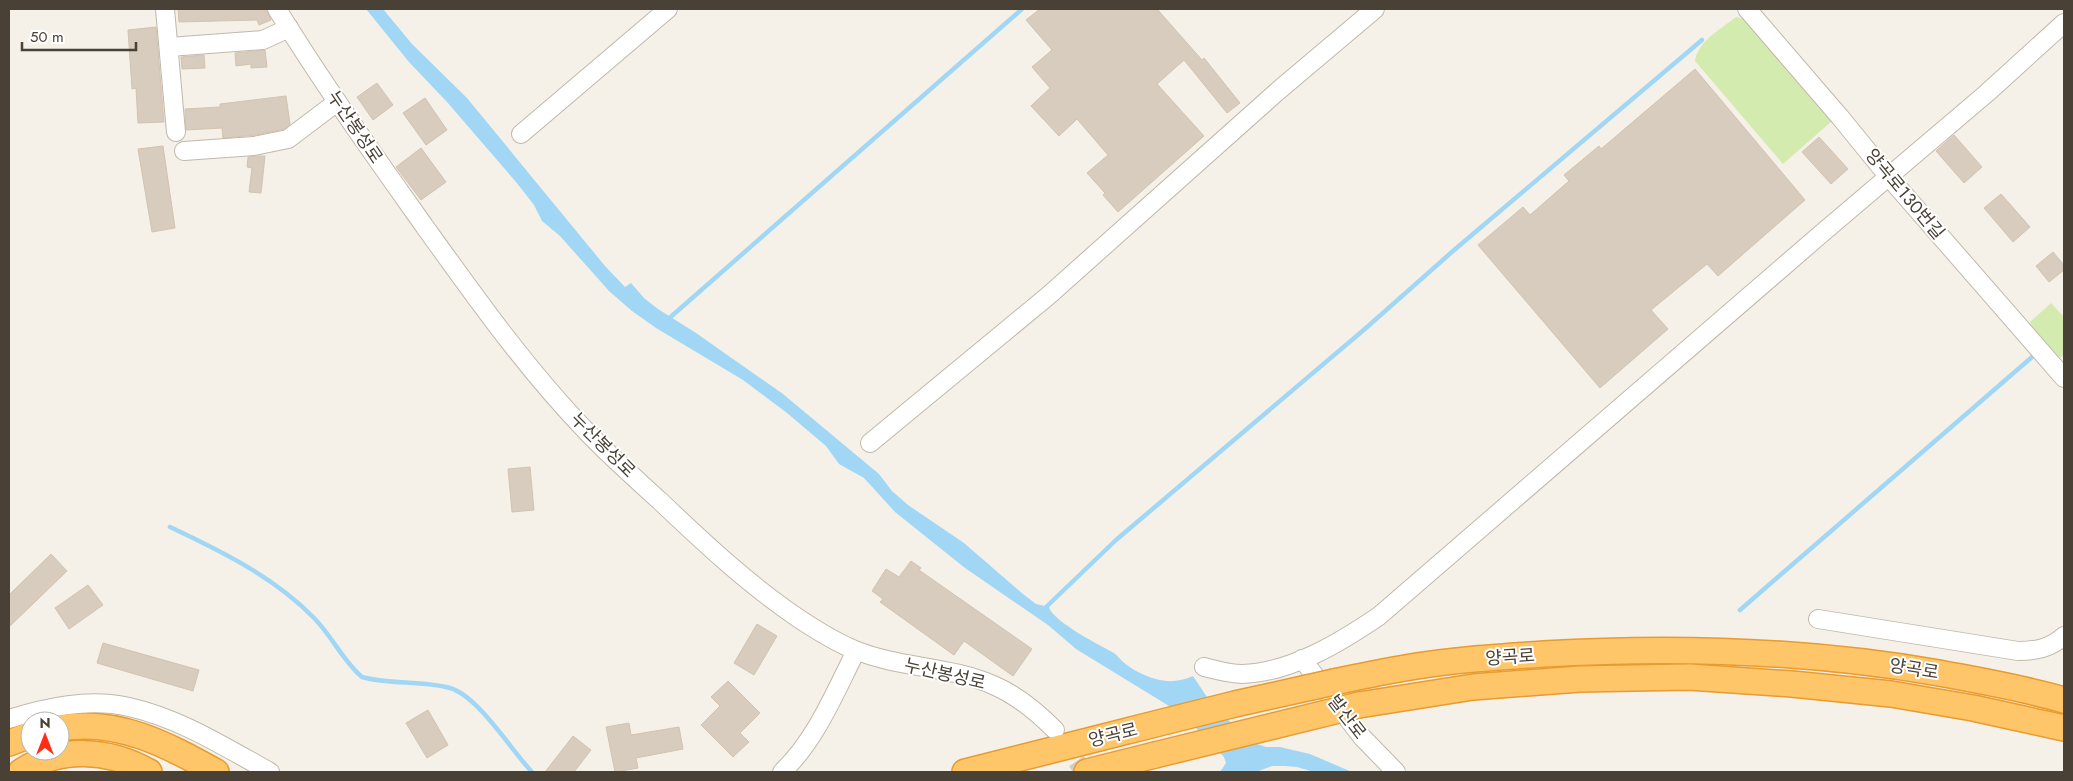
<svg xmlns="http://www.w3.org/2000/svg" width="2073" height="781" font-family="Jost,'Noto Sans KR',sans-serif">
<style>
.green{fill:#d3ebaf}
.water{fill:#a1d7f5}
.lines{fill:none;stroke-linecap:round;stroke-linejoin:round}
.stream{stroke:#a1d7f5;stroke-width:4.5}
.building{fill:#d7ccbd;stroke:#d3c3b0}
.minor-tunnel{stroke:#d3cec4;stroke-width:18;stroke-dasharray:18 9;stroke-linecap:butt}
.minor-casing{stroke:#c1b8aa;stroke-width:20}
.highway-casing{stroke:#e79b30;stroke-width:28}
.minor{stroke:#fff;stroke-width:18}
.highway{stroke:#ffc669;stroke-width:25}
.highway-bridge-casing{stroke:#e79b30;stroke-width:28;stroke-linecap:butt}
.highway-bridge{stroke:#ffc669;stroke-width:25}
.labels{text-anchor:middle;stroke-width:4;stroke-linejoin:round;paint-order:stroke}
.street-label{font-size:18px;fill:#494136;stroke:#fff}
</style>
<rect width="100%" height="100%" fill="#f5f1e8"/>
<g class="green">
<path d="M1736 17 1744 19 1832 121 1783 164 1695 61C1698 41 1721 29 1736 17Z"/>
<path d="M2051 303 2064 317V354L2060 358C2047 349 2035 337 2030 322Z"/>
</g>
<path class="water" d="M366 9H383L412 44 467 98 605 266 625 287 631 283 644 298 658 309 696 333 783 394 879 474 892 491 908 505 964 543 1023 594 1036 604 1049 607C1052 621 1101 646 1114 653 1117 655 1119 658 1122 661 1131 669 1144 676 1156 679 1169 683 1181 681 1193 676L1211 703 1251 742 1266 747H1280L1310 754 1352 772H1314L1297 767 1285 766H1272L1256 772H1220L1226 763 1224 757 1196 728 1169 706 1076 649 1048 625 965 568 895 512 864 478 839 464 826 446 787 413 743 380 656 328 632 311 609 291 560 236 542 221 534 205 516 182 447 102 409 62Z"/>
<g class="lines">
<g class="stream">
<polyline points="666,321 1022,9"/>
<path d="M170 527C221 551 274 577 314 618 332 636 343 661 362 677 390 685 421 680 450 688 478 696 511 750 532 772"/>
<polyline points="1043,610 1116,540 1366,328 1453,251 1702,40"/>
<polyline points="1740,610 2032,357"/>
</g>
</g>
<g class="building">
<polygon points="178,9 266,9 271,20 259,25 257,20 179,22"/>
<polygon points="1040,9 1157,9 1202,60 1204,58 1240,103 1227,113 1184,60 1157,84 1204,136 1118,212 1103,195 1105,193 1087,173 1108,155 1077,119 1059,136 1031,106 1050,88 1032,67 1052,50 1026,20"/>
<polygon points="156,27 164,122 138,123 136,88 132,89 128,30"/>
<polygon points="265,50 267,67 251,68 251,64 236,66 235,53"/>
<polygon points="204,55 205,68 182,69 181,57"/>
<polygon points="1695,69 1805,200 1718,276 1707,264 1651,310 1668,329 1600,388 1478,245 1523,207 1530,215 1569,181 1564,175 1599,146 1601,149"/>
<polygon points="377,83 393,105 373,120 357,97"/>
<polygon points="286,96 290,124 284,129 256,135 223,138 222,128 186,130 185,109 220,107 220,104"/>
<polygon points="425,98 447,130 426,145 403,113"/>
<polygon points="1954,135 1982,167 1964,183 1936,151"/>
<polygon points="1819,137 1848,169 1831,184 1802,152"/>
<polygon points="163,146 175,228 152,232 138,149"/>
<polygon points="421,148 446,182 421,200 396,167"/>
<polygon points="259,156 265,156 261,193 249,192 252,168 247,167 248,157"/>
<polygon points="2001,194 2030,227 2013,242 1984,208"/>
<polygon points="2053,252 2064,265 2064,270 2049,282 2036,266"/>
<polygon points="530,467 534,510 512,512 508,469"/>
<polygon points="51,554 67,571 9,627 9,595"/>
<polygon points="911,561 921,568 919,570 1032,649 1013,676 964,641 954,655 880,602 883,599 872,591 886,569 899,577"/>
<polygon points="88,585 103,605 69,629 55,608"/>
<polygon points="757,624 777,636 754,675 734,663"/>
<polygon points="103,643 199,670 193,691 97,663"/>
<polygon points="728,681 760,713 740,733 749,742 733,757 701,725 720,706 711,697"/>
<polygon points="428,710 448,745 427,758 406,723"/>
<polygon points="629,723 631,735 679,727 683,749 636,758 638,768 615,772 606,727"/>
<polygon points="573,736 591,750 574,772 545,772"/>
</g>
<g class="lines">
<polyline class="minor-tunnel" points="1061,739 1084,772"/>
<g class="minor-casing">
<g id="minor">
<polyline points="165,9 176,132"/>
<path d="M277 9C323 84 374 155 425 227 476 298 527 370 588 433 611 457 636 479 660 501 704 543 748 584 798 618 816 630 835 642 855 650 899 668 950 666 993 685 1017 695 1037 712 1055 730"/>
<polyline points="1747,9 1840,117 1888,176 2064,378"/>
<polyline points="169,47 263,40 289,28"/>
<polyline points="521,134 668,9"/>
<polyline points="184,151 254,146 288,139 337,102"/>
<polyline points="870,443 1048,296 1279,90 1375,9"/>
<path d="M1818 619 2018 651C2037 651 2050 648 2064 636"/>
<polyline points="1302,659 1362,737 1396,772"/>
<path d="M1204 667C1217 670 1229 674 1242 674 1290 673 1341 642 1379 616L1821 234 1987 93 2064 23"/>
<path d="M9 719C47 707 89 698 129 707 179 718 225 747 270 772"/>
<path d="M782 772C816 740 835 692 856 651"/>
</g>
</g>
<g class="highway-casing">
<g id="highway">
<path d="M1334 682C1358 677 1381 672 1405 668 1450 660 1497 657 1544 654 1678 646 1806 650 1939 673 1981 681 2023 688 2064 700"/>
<polyline points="1359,705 1473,687 1580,679 1689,677 1792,684 1891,694 1973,708 2064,728"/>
<path d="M60 728C118 718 167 745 216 772"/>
<polyline points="9,743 30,735"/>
<path d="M21 772C60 746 109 749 149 772"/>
<polyline points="965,772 1131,730"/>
<polyline points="1087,772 1155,755"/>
</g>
</g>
<use href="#minor" class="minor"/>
<use href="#highway" class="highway"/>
<g class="highway-bridge-casing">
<g id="highway-bridge">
<polyline points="1131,730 1235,704 1334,682"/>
<polyline points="1155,755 1359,705"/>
</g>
</g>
<use href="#highway-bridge" class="highway-bridge"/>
</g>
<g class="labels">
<g class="street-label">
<text transform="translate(355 127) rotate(56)" y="6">누산봉성로</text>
<text transform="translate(1905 194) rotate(50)" y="6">양곡로130번길</text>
<text transform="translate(603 445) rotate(45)" y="6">누산봉성로</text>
<text transform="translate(1510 657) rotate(-4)" y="6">양곡로</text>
<text transform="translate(1914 669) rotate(9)" y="6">양곡로</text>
<text transform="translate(945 674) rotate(13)" y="6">누산봉성로</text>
<text transform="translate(1347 717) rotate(52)" y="6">발산로</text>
<text transform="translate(1113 735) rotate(-14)" y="6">양곡로</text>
</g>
</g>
<rect width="2073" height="781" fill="none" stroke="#494136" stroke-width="20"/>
<g transform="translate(45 736)"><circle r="24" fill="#ffffff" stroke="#b6b3af"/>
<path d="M0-4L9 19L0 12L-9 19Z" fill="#ff2d15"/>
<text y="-8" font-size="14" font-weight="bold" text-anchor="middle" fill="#494136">N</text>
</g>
<path d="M22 42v8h114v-8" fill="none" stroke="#494136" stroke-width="2.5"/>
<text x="30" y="42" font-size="15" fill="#494136" stroke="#ffffff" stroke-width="4" paint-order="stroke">50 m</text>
</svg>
